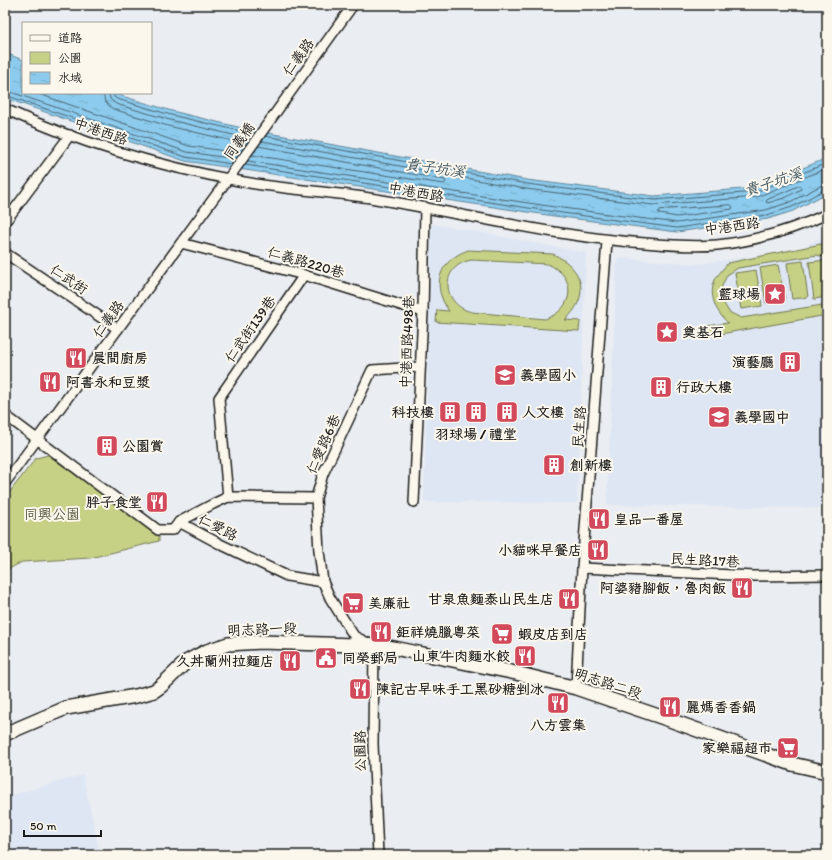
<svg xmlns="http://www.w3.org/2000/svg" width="832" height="860" font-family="Itim,'LXGW WenKai TC',sans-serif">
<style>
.built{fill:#dee6f4}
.park{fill:#c6d185;stroke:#717650;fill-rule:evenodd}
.water{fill:url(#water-ripples);stroke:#5f8599}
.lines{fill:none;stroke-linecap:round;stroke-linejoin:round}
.shore{stroke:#496270;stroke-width:1}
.minor-casing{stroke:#1c1c1c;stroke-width:12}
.secondary-casing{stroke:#1c1c1c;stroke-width:16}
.minor{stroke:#fbf7ec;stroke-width:9}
.secondary{stroke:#fbf7ec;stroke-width:13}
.labels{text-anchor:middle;stroke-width:4;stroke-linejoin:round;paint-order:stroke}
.street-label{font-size:14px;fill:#1c1c1c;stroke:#fbf7ec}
.poi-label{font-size:14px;font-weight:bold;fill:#1c1c1c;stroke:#fbf7ec;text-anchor:start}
.park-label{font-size:14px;fill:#585b41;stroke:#fbf7ec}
.water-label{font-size:15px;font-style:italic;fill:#435965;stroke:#fbf7ec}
</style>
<defs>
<pattern id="water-ripples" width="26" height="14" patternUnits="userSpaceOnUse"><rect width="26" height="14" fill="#8ccbed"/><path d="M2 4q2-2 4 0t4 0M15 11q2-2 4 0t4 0" fill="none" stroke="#78aecb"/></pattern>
</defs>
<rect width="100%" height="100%" fill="#eaedf1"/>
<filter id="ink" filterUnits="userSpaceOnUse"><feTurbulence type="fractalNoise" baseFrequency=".025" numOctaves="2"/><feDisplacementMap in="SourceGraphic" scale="8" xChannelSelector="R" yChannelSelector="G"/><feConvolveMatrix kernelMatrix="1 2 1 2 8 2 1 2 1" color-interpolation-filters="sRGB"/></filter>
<g filter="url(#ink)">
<g class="built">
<polygon points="432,224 496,235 498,236 586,253 577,503 424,502"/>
<polygon points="827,235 827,508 607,505 617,258 699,264 795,251"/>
<polygon points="83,775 100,855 5,855 5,797"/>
</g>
<g class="park">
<path d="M821 244 827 247V258L817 255 738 268 727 275 722 286 723 302 729 312 741 318 822 305 827 303V315L709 336 707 326 728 323C716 312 707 294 716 278 719 273 724 268 728 263Z"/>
<path d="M468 250 553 254C584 268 591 297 565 320L580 321 579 331 436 322 437 310 449 311C431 286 438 261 468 250ZM472 260 547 264C577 275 576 309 545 319L472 312C441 305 439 265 472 260Z"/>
<polygon points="827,260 827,297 814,299 809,262"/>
<polygon points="803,261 808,297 792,299 787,263"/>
<polygon points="778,265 785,300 766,303 760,268"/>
<polygon points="756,270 762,306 741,309 735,273"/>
<polygon points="48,455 159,534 159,541 90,558 22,562 5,571 5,498 36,458"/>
</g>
<polygon class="water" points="5,53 23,60 23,93 112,93 172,111 246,129 527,180 654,196 755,188 827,158 827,193 793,211 768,219 677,232 554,216 185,161 5,98"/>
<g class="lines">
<g class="shore">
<polyline points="5,90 187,152 236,159"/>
<polyline points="36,93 189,146 240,153"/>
<polyline points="103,93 105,102 113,109 168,126 246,144"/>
<polyline points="109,93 110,99 116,104 170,120 250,139"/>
<polyline points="114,93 114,97 117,99 171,115 253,134"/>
<polyline points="5,95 186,157 232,164"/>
<polyline points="265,136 527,184 654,200 756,192 827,163"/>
<polyline points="262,141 526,189 653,205 757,197 827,168"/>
<polyline points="252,155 444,184 446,182 445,180 258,146"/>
<polyline points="248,161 555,207 677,223 766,210 790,202 822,185 827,184"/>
<polyline points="245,165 555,212 677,228 767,215 792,207 824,190 827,189"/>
<polygon points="799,186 801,187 801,189 787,197 768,203 766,202 767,200"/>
<polygon points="731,205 733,207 732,209 677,217 660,214 658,213 660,210"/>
</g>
<g class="minor-casing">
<g id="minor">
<path d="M5 109C81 144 162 167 244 182 289 190 336 192 382 200 470 215 557 237 645 243 667 245 696 247 717 245 755 241 792 230 827 214"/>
<polyline points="5,222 70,135"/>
<polyline points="181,243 304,275 423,312"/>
<polyline points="5,253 118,329"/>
<polyline points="5,415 158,530 173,530 179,522 213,504 228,497 316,498"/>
<polyline points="5,483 233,172 353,5"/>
<polyline points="228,497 219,398 304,275"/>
<polyline points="414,502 423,312 425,207"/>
<polyline points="179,522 220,544 287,576 323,582"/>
<polyline points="582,568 755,576 827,575"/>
<polyline points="576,688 582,568 607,241"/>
<polyline points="378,855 373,744 374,646 354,636 330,598 323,582 319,551 316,498 323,474 372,370 420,367"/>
</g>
</g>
<g class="secondary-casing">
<polyline id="secondary" points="5,734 66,708 136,696 154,691 161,686 186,662 197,656 207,651 228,644 262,642 384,646 516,673 576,688 667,719 792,764 827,772"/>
</g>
<use href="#minor" class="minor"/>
<use href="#secondary" class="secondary"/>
</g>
</g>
<defs>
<g id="sight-square" transform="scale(1.15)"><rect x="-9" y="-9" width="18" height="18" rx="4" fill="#d1495b" stroke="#fbf7ec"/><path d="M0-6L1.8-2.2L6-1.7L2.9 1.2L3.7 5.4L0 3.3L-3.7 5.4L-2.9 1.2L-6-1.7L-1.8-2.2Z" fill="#fff"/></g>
<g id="restaurant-square" transform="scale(1.15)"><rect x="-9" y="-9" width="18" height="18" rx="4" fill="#d1495b" stroke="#fbf7ec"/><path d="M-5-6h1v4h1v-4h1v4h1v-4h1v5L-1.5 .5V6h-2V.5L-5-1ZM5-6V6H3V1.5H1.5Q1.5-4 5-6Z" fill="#fff"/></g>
<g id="building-square" transform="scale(1.15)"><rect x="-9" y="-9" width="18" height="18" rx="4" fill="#d1495b" stroke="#fbf7ec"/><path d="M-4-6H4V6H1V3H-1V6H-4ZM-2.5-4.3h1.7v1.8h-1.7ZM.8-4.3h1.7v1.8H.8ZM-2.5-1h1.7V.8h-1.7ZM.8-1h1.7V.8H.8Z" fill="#fff"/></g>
<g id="school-square" transform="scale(1.15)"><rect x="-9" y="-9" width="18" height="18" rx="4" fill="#d1495b" stroke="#fbf7ec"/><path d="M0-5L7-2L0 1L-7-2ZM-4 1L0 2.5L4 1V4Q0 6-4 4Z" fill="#fff"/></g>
<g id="supermarket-square" transform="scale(1.15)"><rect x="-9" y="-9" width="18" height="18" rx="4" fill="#d1495b" stroke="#fbf7ec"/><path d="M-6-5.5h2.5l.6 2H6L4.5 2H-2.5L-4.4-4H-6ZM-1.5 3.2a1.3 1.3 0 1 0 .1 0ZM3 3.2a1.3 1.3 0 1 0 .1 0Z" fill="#fff"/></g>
<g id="civic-square" transform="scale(1.15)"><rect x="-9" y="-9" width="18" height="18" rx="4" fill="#d1495b" stroke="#fbf7ec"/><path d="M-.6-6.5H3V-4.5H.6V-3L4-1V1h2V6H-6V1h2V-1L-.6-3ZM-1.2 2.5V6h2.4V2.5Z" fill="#fff"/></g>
</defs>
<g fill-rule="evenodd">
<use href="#sight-square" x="775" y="294"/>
<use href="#sight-square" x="667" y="332"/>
<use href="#restaurant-square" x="76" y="358"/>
<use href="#building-square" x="790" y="362"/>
<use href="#school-square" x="505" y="375"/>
<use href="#restaurant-square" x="50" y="382"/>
<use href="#building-square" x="661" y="387"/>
<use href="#building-square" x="450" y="412"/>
<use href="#building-square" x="476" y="412"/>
<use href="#building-square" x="507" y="412"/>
<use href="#school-square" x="719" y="417"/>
<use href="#building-square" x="107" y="446"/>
<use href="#building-square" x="554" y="465"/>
<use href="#restaurant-square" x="157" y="502"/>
<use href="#restaurant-square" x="599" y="519"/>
<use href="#restaurant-square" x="598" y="550"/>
<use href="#restaurant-square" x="742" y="588"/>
<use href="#restaurant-square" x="569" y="599"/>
<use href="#supermarket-square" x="353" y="603"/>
<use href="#restaurant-square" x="381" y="632"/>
<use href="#supermarket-square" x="502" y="634"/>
<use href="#restaurant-square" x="525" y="656"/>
<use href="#civic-square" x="326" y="658"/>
<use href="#restaurant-square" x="290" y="661"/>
<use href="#restaurant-square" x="360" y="689"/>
<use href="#restaurant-square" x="558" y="703"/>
<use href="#restaurant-square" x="670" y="707"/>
<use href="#supermarket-square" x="788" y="748"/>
</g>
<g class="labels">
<g class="street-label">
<text transform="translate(298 57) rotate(-54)" y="5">仁義路</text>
<text transform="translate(101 131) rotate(19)" y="5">中港西路</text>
<text transform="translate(239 141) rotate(-55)" y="5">同義橋</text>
<text transform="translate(416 192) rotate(10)" y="5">中港西路</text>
<text transform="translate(732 226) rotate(-8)" y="5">中港西路</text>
<text transform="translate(306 262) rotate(16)" y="5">仁義路220巷</text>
<text transform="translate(69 279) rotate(34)" y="5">仁武街</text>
<text transform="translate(108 319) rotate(-54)" y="5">仁義路</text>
<text transform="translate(250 329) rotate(-55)" y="5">仁武街139巷</text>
<text transform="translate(407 342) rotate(-88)" y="5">中港西路498巷</text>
<text transform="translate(579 427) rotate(-86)" y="5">民生路</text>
<text transform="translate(323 444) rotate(-66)" y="5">仁愛路6巷</text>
<text transform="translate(218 527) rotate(27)" y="5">仁愛路</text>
<text transform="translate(705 560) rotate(3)" y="5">民生路17巷</text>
<text transform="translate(262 629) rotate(-2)" y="5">明志路一段</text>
<text transform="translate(608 683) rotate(18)" y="5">明志路二段</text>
<text transform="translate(360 751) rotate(-91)" y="5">公園路</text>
</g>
<g class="poi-label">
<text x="760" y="299" text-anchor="end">籃球場</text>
<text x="682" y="337">奠基石</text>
<text x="92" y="363">晨間廚房</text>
<text x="774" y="367" text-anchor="end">演藝廳</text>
<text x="520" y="380">義學國小</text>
<text x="66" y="387">阿書永和豆漿</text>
<text x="676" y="392">行政大樓</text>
<text x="434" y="417" text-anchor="end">科技樓</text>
<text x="522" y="417">人文樓</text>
<text x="734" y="422">義學國中</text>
<text x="476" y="439" text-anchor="middle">羽球場 / 禮堂</text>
<text x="122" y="451">公園賞</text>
<text x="570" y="470">創新樓</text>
<text x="142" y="507" text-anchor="end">胖子食堂</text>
<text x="614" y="524">皇品一番屋</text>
<text x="582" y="555" text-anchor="end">小貓咪早餐店</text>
<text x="726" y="593" text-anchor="end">阿婆豬腳飯，魯肉飯</text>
<text x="554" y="604" text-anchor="end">甘泉魚麵泰山民生店</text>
<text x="368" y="608">美廉社</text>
<text x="396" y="637">鉅祥燒臘粵菜</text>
<text x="518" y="639">蝦皮店到店</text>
<text x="510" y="661" text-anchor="end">山東牛肉麵水餃</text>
<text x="342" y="663">同榮郵局</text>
<text x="274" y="666" text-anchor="end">久丼蘭州拉麵店</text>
<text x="376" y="694">陳記古早味手工黑砂糖剉冰</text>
<text x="686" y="712">麗媽香香鍋</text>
<text x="558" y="730" text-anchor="middle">八方雲集</text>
<text x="772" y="753" text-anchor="end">家樂福超市</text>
</g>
<g class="park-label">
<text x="52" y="519">同興公園</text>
</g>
<g class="water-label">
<text transform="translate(435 168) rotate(8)" y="5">貴子坑溪</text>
<text transform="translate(773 182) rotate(-18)" y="5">貴子坑溪</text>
</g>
</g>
<rect width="832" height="860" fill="none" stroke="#fbf7ec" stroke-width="20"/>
<rect x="10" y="10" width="812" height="840" fill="none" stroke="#1c1c1c" stroke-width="1.5" filter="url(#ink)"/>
<rect x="22" y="22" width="130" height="72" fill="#fbf7ec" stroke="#a29f99"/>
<rect x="30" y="35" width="20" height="6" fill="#fbf7ec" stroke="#a29f99"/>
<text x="58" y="42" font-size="12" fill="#1c1c1c">道路</text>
<rect x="30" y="52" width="20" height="12" fill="#c6d185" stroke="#a29f99"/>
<text x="58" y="62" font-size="12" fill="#1c1c1c">公園</text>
<rect x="30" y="72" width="20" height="12" fill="url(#water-ripples)" stroke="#a29f99"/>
<text x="58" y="82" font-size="12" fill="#1c1c1c">水域</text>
<path d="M24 830v6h77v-6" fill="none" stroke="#1c1c1c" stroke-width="2"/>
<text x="30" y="830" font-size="12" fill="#1c1c1c" stroke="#fbf7ec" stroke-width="3" paint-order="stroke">50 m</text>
</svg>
